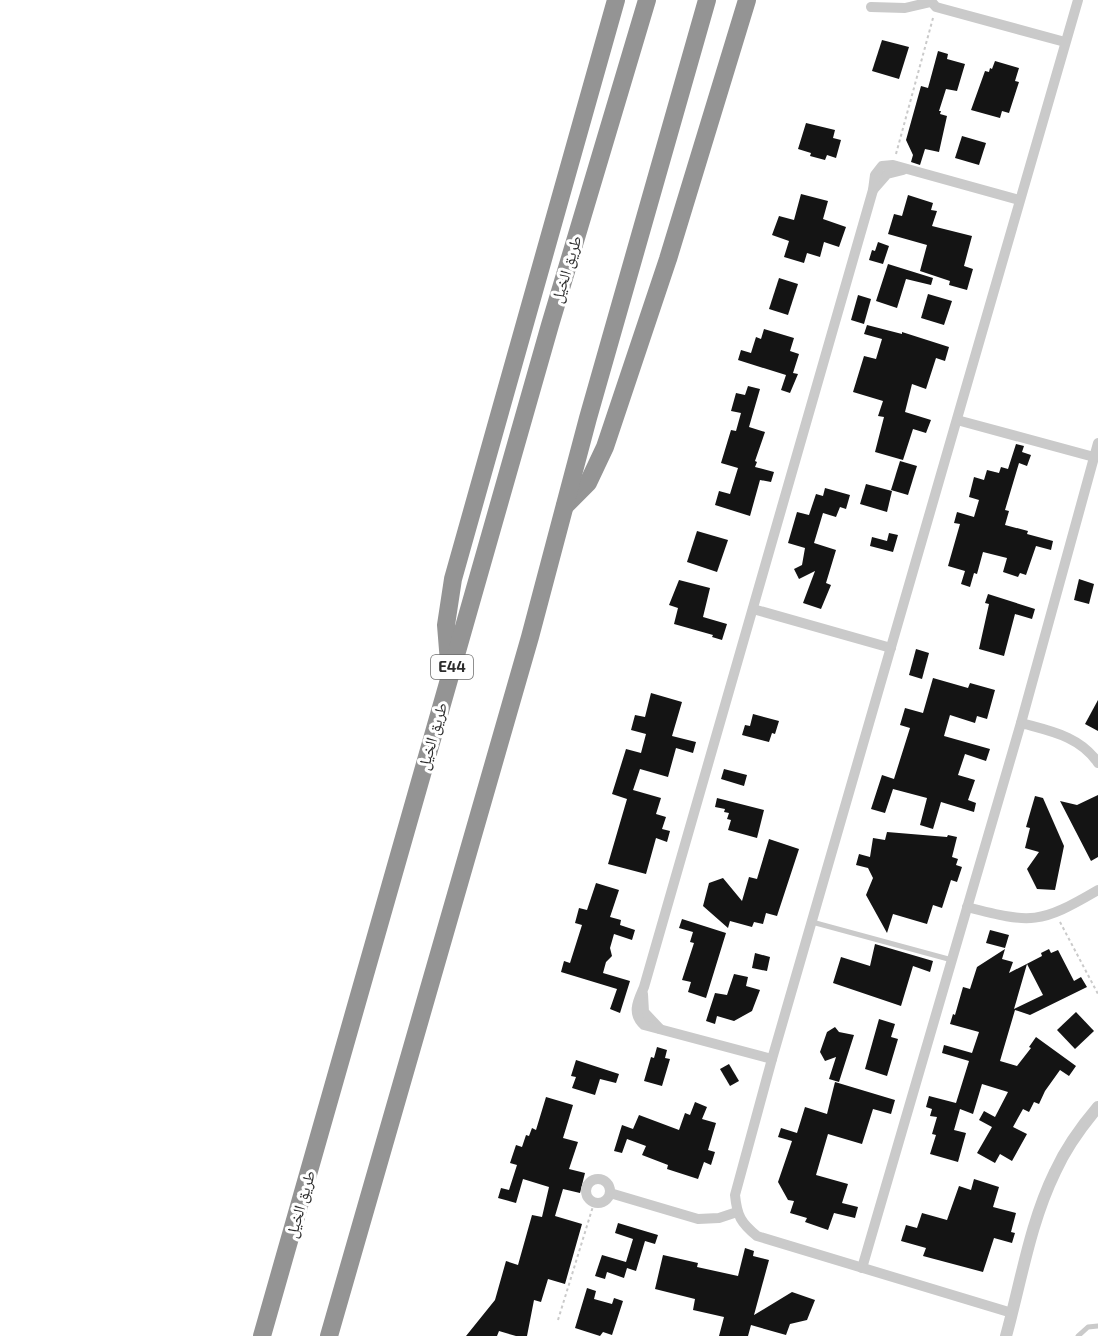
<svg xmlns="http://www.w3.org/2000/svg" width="1098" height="1336" font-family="'Exo 2','Noto Naskh Arabic',sans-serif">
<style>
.building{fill:#141414;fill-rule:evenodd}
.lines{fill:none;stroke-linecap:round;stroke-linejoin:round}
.path{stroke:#cacaca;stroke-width:2;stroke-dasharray:3 3;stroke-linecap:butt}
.service{stroke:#cacaca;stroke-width:5}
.minor{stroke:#cacaca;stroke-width:10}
.tertiary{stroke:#cacaca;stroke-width:12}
.motorway{stroke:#949494;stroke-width:18}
.labels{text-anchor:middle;stroke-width:6;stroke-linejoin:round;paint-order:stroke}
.shield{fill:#fff;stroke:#6c6c6c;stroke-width:1.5}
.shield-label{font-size:15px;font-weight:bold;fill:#2d2d2d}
.street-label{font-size:16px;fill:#2d2d2d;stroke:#fff}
</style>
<rect width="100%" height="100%" fill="#fff"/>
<g class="building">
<polygon points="882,40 909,47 899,79 872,71"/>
<polygon points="938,51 948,54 947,59 965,64 957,91 946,89 939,111 941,111 940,114 947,116 939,152 925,149 920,165 911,162 913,155 906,140 921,86 928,88"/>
<polygon points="995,61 1019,68 1015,81 1019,82 1009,113 1002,111 1000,118 971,110 985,71 989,72 990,68 992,69"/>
<polygon points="806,123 835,130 833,138 841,140 836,158 827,155 825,160 810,156 811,153 798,149"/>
<polygon points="962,136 986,143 979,165 955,158"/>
<polygon points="801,194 828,201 823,219 846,227 839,247 824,242 820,257 807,253 804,263 784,257 789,241 772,235 779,216 794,220"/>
<polygon points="908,195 933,203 931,210 937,211 932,226 972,236 964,266 973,269 967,290 949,285 950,281 920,271 927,245 888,234 894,214 902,216"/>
<polygon points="878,242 889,246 883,264 869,260 872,250 875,251"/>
<polygon points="888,264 933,278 931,285 906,279 897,308 876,301"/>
<polygon points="779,278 798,284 788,315 769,309"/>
<polygon points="928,294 952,301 944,325 921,318"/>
<polygon points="858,295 871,299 864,324 851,320"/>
<polygon points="867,325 902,334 902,332 949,347 945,361 936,358 926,389 912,384 905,412 931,420 926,433 913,429 903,460 875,452 884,417 878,416 883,401 853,392 864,356 876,359 882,339 864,334"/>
<polygon points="764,329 794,338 790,351 799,354 793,373 798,374 790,393 781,390 786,375 738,360 741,350 751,353 756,337 761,339"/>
<polygon points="748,386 760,389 749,427 765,432 755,461 757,462 755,467 774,472 771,482 760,480 750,516 715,505 719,491 730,494 738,468 721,463 731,430 736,431 741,413 731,411 736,393 745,395"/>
<polygon points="1016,444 1024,446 1022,452 1031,455 1027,466 1019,463 1005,510 1009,511 1005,525 1028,531 1027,534 1053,541 1051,550 1036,546 1026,575 1020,573 1018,577 1003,572 1007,558 983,552 977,574 974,573 970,587 961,584 965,571 948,566 960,524 954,523 957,512 974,517 979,500 969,497 974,477 984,480 987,470 999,473 1001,467 1008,469"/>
<polygon points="900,461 917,466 908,495 891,490"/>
<polygon points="866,484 892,491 887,512 860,504"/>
<polygon points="825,488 850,495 846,509 840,507 836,517 823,513 814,543 836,550 826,583 831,585 821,609 803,603 815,571 799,579 794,569 802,565 805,548 788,543 797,512 809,515 816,494 823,496"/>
<polygon points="697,531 728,540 717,572 687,562"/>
<polygon points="889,533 898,535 893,552 870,546 872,537 887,541"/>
<polygon points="1079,579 1094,584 1089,604 1074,600"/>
<polygon points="679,580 710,588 703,617 727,624 722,640 712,637 713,635 674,624 678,608 669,605"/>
<polygon points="988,594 1035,609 1032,619 1015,614 1004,656 979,649 989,604 985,603"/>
<polygon points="916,649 929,653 922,679 909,675"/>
<polygon points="933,678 968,688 970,683 995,690 987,719 977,716 975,723 950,715 944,736 990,749 986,761 965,754 958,775 975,780 968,800 976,803 974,812 941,802 933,829 920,825 927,798 893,789 885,813 871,809 882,775 894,779 910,728 900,725 905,708 923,713"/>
<polygon points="651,693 682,702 672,736 696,742 693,753 676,748 668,777 640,769 633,790 661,798 656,814 666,817 662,829 670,831 667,842 656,838 646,874 608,864 627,799 612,794 626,749 641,753 646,734 631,730 635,715 645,717"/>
<polygon points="1098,700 1098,731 1085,724"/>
<polygon points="753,714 779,721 775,734 772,733 769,742 742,735 745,725 750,726"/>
<polygon points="724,769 747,775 744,786 721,779"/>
<polygon points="1098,795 1098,857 1091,861 1060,801 1077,805"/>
<polygon points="1035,796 1043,798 1064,846 1055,890 1037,889 1027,869 1039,852 1025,848 1030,828 1026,827"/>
<polygon points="717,798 764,810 757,838 728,830 731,820 727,819 729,813 724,812 725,809 715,807"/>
<polygon points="887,832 947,837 948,835 957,837 952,857 958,859 956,865 962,867 957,882 951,880 942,908 933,905 927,924 893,914 887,933 866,895 873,878 868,868 856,865 859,854 870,857 873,838 885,840"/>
<polygon points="769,839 799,849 777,916 766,913 763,924 754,922 752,927 730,921 728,928 703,906 709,883 723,878 742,901 749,877 757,879"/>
<polygon points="596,883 619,890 610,917 621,920 620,925 635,930 632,940 614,934 610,948 612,956 606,962 603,973 630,981 620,1013 610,1009 617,989 561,972 564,961 570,963 582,925 575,923 579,908 587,910"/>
<polygon points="682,919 726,933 706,998 688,992 691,982 682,980 694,943 690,942 693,932 679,928"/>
<polygon points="990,930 1009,935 1005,948 986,943"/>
<polygon points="875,944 933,961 930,972 913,966 901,1006 833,983 841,957 870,966"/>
<path d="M1005 949 1002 959 1013 962 1009 973 1042 956 1041 953 1049 949 1051 953 1058 950 1074 981 1081 977 1087 987 1030 1015 1015 1010 1000 1061 1017 1066 1031 1048 1029 1047 1036 1037 1076 1066 1069 1076 1060 1070 1045 1091 1039 1104 1034 1102 1029 1112 1023 1109 1013 1127 1027 1134 1012 1161 1000 1154 995 1163 977 1153 992 1127 979 1120 984 1111 995 1117 1008 1092 982 1084 973 1114 960 1109 954 1130 966 1133 958 1162 930 1154 936 1135 932 1134 937 1117 930 1116 932 1109 926 1107 929 1096 956 1103 969 1061 942 1053 944 1045 972 1053 979 1032 950 1024 953 1014 955 1015 963 987 970 989 977 967ZM1027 964 1043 995 1014 1009Z"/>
<polygon points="755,953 770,957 767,971 752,968"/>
<polygon points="734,974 748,977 746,986 760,990 752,1011 734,1021 717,1016 715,1024 706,1021 715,993 727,995"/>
<polygon points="1076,1012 1094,1031 1075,1049 1057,1030"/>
<polygon points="879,1019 895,1024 891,1037 898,1039 887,1076 865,1069"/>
<polygon points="835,1027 839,1032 854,1035 839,1082 829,1079 836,1057 825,1061 820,1052 827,1032"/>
<polygon points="657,1047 667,1050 665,1058 670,1059 662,1086 644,1081 651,1057 654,1058"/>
<polygon points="576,1060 619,1074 616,1083 600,1079 595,1095 572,1088 576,1077 571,1076"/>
<polygon points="729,1064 739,1081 730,1086 720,1069"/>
<polygon points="835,1082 895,1100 891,1114 873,1109 862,1144 828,1134 816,1175 848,1184 842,1203 858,1207 855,1218 834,1213 828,1230 805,1222 807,1218 790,1213 794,1201 788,1200 778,1182 792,1141 778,1137 781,1128 797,1133 805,1107 827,1114"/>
<polygon points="546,1097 573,1105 563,1138 578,1142 569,1169 585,1173 580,1193 563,1189 555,1216 582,1224 565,1284 548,1279 541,1302 534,1300 527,1336 516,1336 499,1331 497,1336 466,1336 495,1300 506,1261 518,1265 532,1215 542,1217 549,1187 523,1179 516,1203 498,1198 501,1188 509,1190 517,1165 510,1163 516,1145 522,1147 526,1135 529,1136 532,1128 536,1130"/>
<polygon points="695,1102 707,1107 702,1119 716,1123 708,1150 715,1152 711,1165 704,1162 698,1179 667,1169 668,1165 642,1155 646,1146 627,1139 622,1153 614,1151 622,1125 633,1129 639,1115 679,1130 685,1113 690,1115"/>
<polygon points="974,1179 999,1187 993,1207 1016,1213 1011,1232 1015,1233 1012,1243 994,1238 983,1272 923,1256 926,1248 901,1241 906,1225 917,1228 922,1213 947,1220 959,1186 971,1190"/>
<polygon points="618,1223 658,1235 655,1244 645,1241 636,1271 627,1268 624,1278 607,1272 605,1279 595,1276 602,1255 626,1262 633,1239 615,1233"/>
<polygon points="745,1248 754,1251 753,1256 769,1260 754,1315 792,1292 815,1300 807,1320 790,1324 786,1335 751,1325 748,1336 719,1336 724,1317 693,1310 695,1299 655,1289 663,1255 698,1263 697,1267 738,1276"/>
<polygon points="587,1288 596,1291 594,1299 612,1304 614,1298 623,1301 612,1335 603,1332 600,1336 575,1328"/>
</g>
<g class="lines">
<g class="path">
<polyline points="896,154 933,18"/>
<polyline points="1060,922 1098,994"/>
<polyline points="558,1320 594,1203"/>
</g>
<g class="service">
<polyline points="812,922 952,960"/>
<polyline points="1078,1336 1088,1327 1098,1326"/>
</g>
<g class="minor">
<polyline points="930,0 936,7 1065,42"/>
<polyline points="871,7 905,8 931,2"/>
<polyline points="873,190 887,174 903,170"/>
<polyline points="957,420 1094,457"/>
<polyline points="753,609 891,648"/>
<path d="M1021 723C1050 731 1080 736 1098 763"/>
<path d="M967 907C1032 924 1040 924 1098 890"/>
<polyline points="643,994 644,1012 660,1029"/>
<path d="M772 1059 644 1025C631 1013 638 1001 644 987L873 190 875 175 882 166 893 165 1019 200"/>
<circle cx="598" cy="1191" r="12"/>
<polyline points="610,1193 698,1219 719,1218 737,1212"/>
<polyline points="862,1268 1021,723 1098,443"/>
<path d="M1012 1313 757 1236C741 1223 737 1216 735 1195L772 1059 1078 0"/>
</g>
<path class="tertiary" d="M1006 1336C1021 1282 1030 1223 1055 1172 1066 1148 1081 1127 1098 1107"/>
<g class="motorway">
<polyline points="565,506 588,483 605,447 668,259 747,0"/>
<polyline points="449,662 446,625 453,579 616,0"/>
<polyline points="262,1336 550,325 647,0"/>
<polyline points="329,1336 530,637 588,418 707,0"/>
</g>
</g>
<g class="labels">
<rect class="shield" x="431" y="655" width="42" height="24" rx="4.5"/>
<g class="shield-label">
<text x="452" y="672">E44</text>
</g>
<g class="street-label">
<text transform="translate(566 269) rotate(-73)" y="6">طريق الخيل</text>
<text transform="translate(432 736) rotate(-74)" y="6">طريق الخيل</text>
<text transform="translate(300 1204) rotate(-74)" y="6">طريق الخيل</text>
</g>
</g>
</svg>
